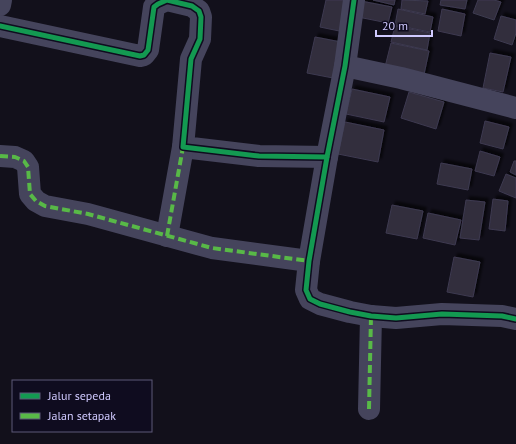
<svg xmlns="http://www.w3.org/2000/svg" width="516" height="444" font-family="'PT Sans',sans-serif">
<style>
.building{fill:#302d3e;stroke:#3e3a50;filter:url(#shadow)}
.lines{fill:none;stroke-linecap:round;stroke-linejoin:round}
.minor{stroke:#45445c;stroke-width:22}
.quiet{stroke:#58b947;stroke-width:4;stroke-dasharray:8 4;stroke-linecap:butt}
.cycleway-casing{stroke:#0f0c1f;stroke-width:8}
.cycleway{stroke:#139951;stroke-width:5}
</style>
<defs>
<filter id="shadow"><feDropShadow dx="3.5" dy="-3.5" stdDeviation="1" flood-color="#0009"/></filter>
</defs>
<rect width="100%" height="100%" fill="#12101b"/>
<g class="building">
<polygon points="326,0 350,0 344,32 320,27"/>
<polygon points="373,0 395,0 394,5"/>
<polygon points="402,0 428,1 425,14 401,9"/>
<polygon points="441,0 467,0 465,9 440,5"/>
<polygon points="478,0 494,0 501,2 494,20 473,13"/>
<polygon points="361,1 392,7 388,23 358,17"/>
<polygon points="398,9 433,17 430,32 395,25"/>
<polygon points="442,9 465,14 461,36 438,31"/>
<polygon points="501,16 516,20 516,33 512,45 494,39"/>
<polygon points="395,26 430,33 427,50 391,42"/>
<polygon points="315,37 341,42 333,78 307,73"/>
<polygon points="391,43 429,51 423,79 384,71"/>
<polygon points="490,53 511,57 503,92 483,88"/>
<polygon points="352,89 390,97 384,122 346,114"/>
<polygon points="409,92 444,102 436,129 401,118"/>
<polygon points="485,121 509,127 503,149 480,143"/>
<polygon points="345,122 384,130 378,162 338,154"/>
<polygon points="480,151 500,157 494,176 475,171"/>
<polygon points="514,161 516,161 516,175 510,172"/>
<polygon points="441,163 472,169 468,190 437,184"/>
<polygon points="506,174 516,178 516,198 499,191"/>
<polygon points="493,199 508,201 505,231 489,229"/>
<polygon points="466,200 485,202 479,240 460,238"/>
<polygon points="392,205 423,211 417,239 386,233"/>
<polygon points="428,213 461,220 455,245 423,238"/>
<polygon points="454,257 480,262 473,297 447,292"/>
</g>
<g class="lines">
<g class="minor">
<polyline points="354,0 345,66 327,157 309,261 306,290 310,299 320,304 350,312 371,316 396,318 442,314 502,316 516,319"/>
<polyline points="0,5 1,0"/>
<polyline points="0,26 140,56 144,55 148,50 154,7 158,4 167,0 192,6 199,11 201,17 200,39 191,59 183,147 259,156 327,157"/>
<polyline points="345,66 401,78 516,108"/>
<polyline points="0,156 15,157 24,161 28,167 30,194 36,201 45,206 88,214 212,248 309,261"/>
<polyline points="167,236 183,147"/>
<polyline points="369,409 371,316"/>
</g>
<g class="quiet">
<polyline points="0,156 15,157 24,161 28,167 30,194 36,201 45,206 88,214 212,248 309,261"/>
<polyline points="167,236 183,147"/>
<polyline points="369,409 371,316"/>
</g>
<g class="cycleway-casing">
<g id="cycleway">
<polyline points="354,0 345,66 327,157 309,261 306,290 310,299 320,304 350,312 371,316 396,318 442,314 502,316 516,319"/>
<polyline points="0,26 140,56 144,55 148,50 154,7 158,4 167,0 192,6 199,11 201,17 200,39 191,59 183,147 259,156 327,157"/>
</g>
</g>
<use href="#cycleway" class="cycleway"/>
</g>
<rect x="12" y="380" width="140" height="52" fill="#0f0c1f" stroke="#5c5879"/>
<rect x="20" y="393" width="20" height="6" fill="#139951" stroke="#5c5879"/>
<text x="48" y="400" font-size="12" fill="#d0caff">Jalur sepeda</text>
<rect x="20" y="413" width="20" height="6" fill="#58b947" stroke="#5c5879"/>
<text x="48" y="420" font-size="12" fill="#d0caff">Jalan setapak</text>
<path d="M376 30v6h56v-6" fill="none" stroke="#d0caff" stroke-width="2"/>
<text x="382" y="30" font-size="12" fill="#d0caff" stroke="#0f0c1f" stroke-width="3" paint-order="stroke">20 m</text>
</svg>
